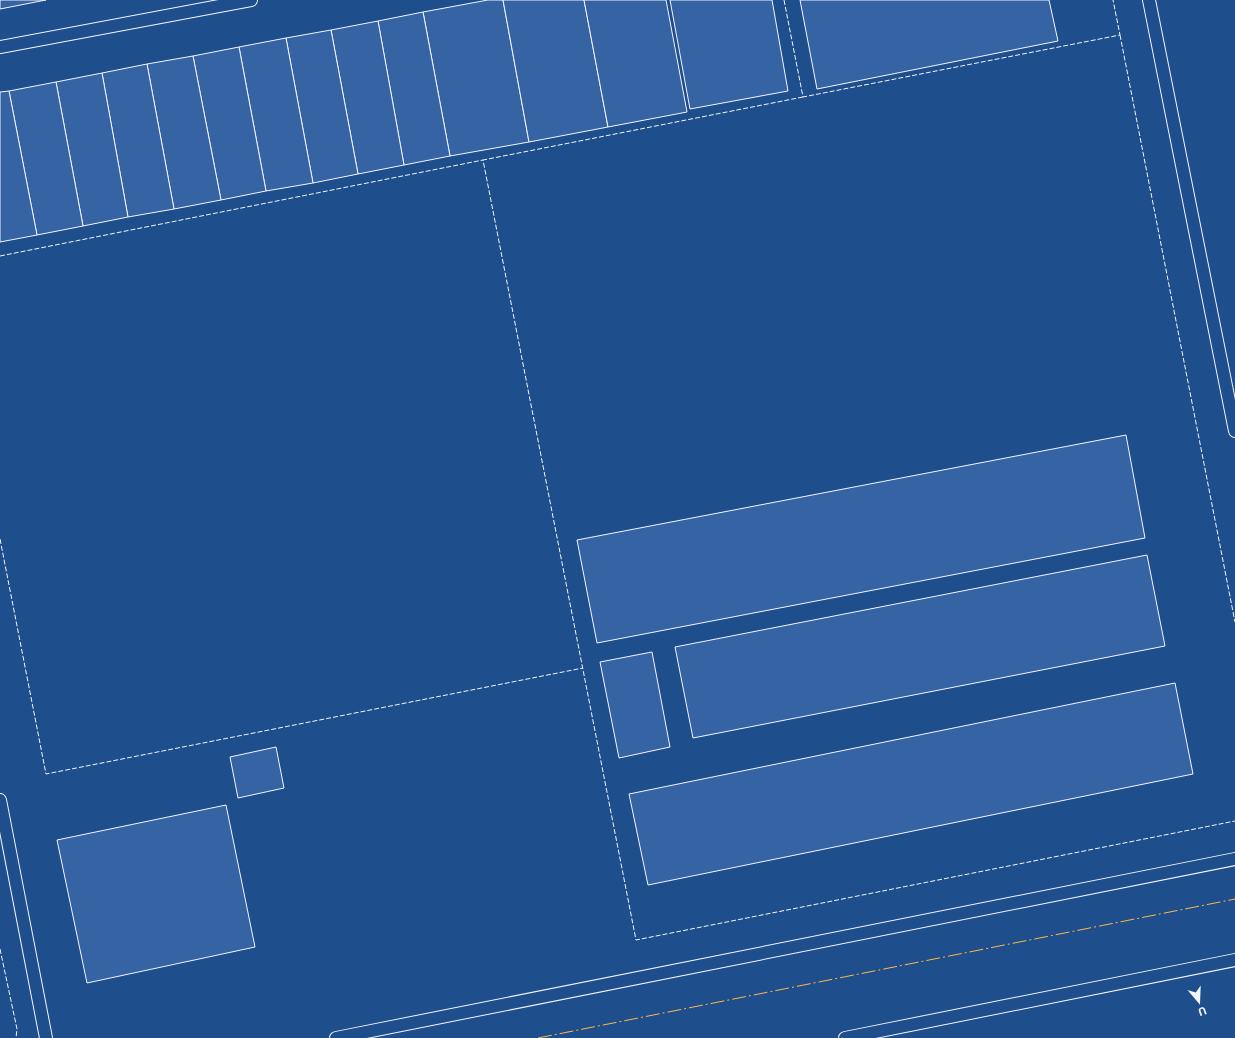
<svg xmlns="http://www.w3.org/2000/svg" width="1235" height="1038" font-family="'Noto Sans',sans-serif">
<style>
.building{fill:#3563a3;stroke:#f2f6ff}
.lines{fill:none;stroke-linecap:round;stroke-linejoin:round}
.lane-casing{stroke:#f2f6ff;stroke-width:14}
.lane{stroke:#1f4e8c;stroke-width:12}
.fence{stroke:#f2f6ff;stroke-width:1;stroke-dasharray:5 2;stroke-linecap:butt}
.power{stroke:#ffb74d;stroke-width:1;stroke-dasharray:14 3 2 3;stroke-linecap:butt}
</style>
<rect width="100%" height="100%" fill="#1f4e8c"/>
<g class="building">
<polygon points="0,0 46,0 0,9"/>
<polygon points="488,0 503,0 529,142 450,156 423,12"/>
<polygon points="503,0 584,0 608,127 529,142"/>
<polygon points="584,0 666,0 687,112 608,127"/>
<polygon points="670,0 772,0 788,91 690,109"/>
<polygon points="800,0 1049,0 1058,41 817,89"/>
<polygon points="423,12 450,156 404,165 378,21"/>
<polygon points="378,21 404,165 358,174 331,30"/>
<polygon points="331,30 358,174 313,183 286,38"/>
<polygon points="286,38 313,183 266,191 239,47"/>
<polygon points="239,47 266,191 221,200 193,56"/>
<polygon points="193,56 221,200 174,209 147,64"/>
<polygon points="147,64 174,209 128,217 102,73"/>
<polygon points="102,73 128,217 83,226 56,82"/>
<polygon points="56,82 83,226 37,235 9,91"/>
<polygon points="9,91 37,235 0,242 0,92"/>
<polygon points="1126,435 1145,538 597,643 577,540"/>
<polygon points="1147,555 1165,646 693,738 675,647"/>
<polygon points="652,652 670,747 619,758 600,662"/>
<polygon points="1175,683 1193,774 648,885 629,794"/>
<polygon points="276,747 284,788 238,798 230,757"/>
<polygon points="226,805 255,947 87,983 57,840"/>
</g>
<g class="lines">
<g class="lane-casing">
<g id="lane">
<polyline points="1149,0 1235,431"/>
<polyline points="0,47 251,0"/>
<polyline points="0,800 46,1038"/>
<polyline points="336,1038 1235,859"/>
<polyline points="845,1038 1235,960"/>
</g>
</g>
<use href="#lane" class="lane"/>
<g class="fence">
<polyline points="784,0 803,97 1120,35 1113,0"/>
<polyline points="1120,35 1235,622"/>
<polyline points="803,97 483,160 636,940 1235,821"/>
<polyline points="0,256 483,160"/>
<polyline points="0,539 46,774 583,668"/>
<polyline points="0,949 17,1029 16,1038"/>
</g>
<polyline class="power" points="538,1038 1235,899"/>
</g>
<g transform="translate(1199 1002) rotate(161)" stroke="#1f4e8c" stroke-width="3" paint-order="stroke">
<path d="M0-3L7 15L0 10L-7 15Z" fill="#f2f6ff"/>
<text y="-6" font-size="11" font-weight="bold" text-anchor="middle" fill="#f2f6ff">U</text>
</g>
</svg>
